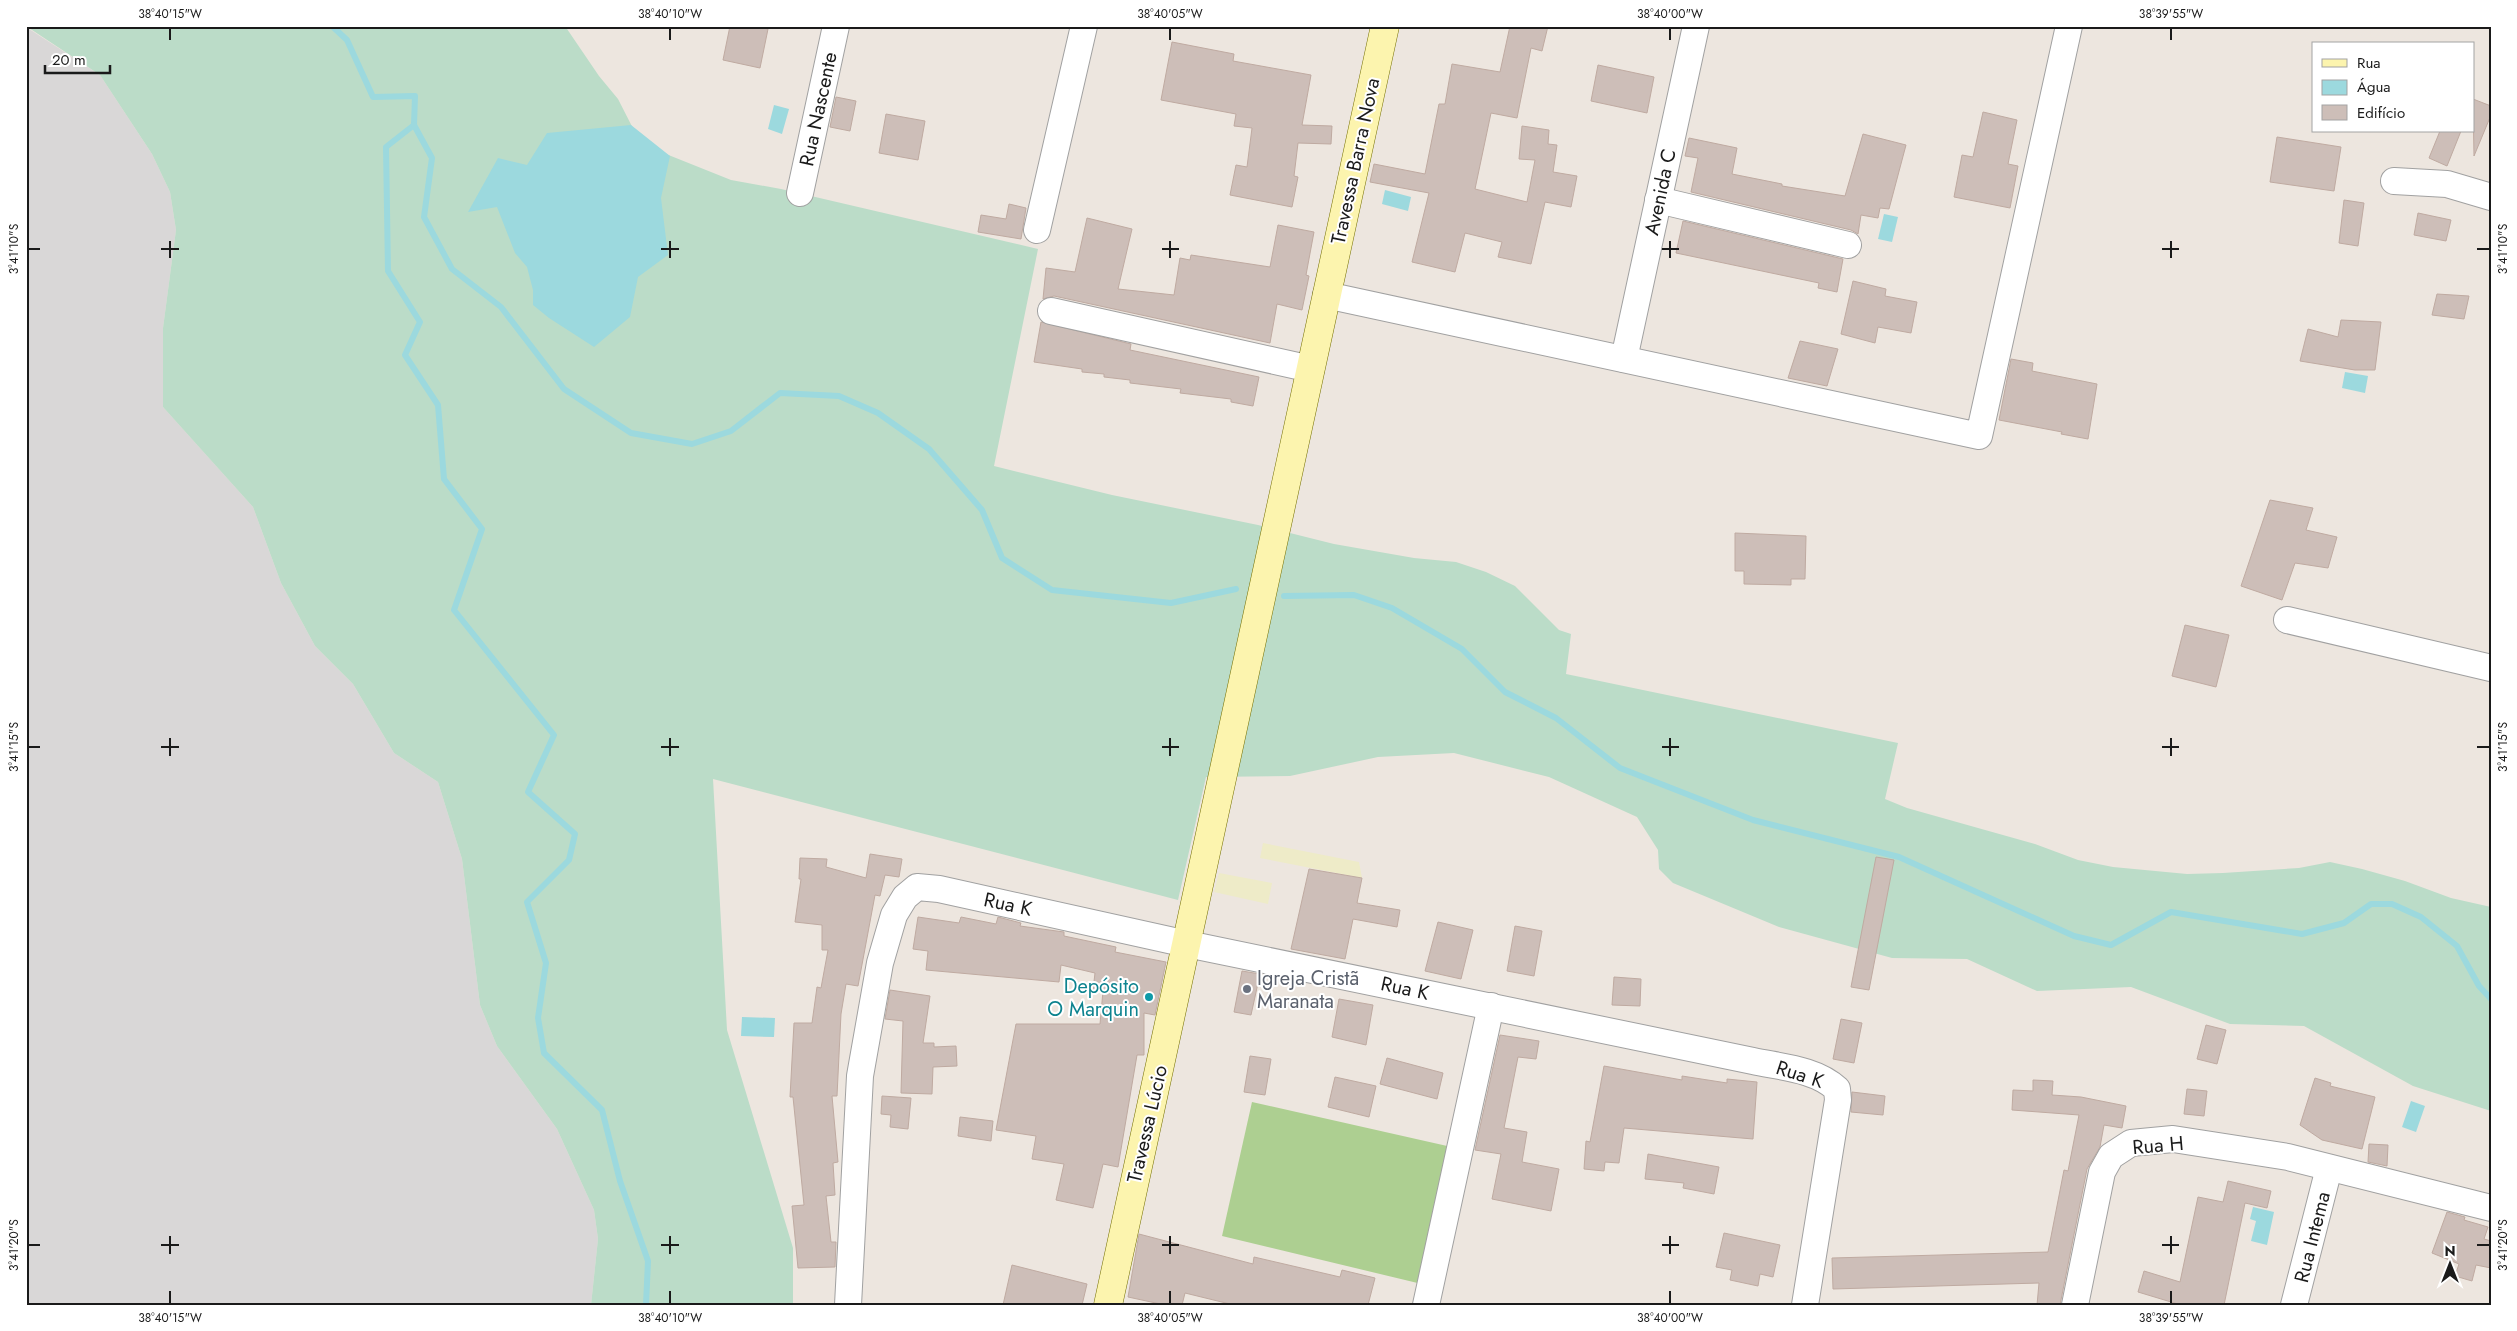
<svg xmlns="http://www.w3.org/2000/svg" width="2517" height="1331" font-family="Jost,sans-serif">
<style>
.residential{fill:#d9d7d7}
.farmland{fill:#eeebc8}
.forest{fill:#adcf91}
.wetland{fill:#bbdcc8}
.water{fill:#9cd9de}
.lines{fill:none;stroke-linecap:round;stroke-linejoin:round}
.stream{stroke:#9cd9de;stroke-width:6}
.building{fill:#cdbeb8;stroke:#bfaaa1}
.street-casing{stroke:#a1a1a1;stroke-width:28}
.secondary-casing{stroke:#736e00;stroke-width:29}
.street{stroke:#fff;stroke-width:26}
.secondary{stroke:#fcf4ae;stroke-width:28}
.ticks{fill:none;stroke:#1a1a1a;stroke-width:2}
.worship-dot{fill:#6b7280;stroke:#fff;stroke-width:2}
.culture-dot{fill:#0f9aa8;stroke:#fff;stroke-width:2}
.labels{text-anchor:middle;stroke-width:4;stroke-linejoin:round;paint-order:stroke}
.street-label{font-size:20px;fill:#1a1a1a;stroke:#fff}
.worship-label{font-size:20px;fill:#5b616d;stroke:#fff;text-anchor:start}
.culture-label{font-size:20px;fill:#0d838f;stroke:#fff;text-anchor:end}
.neatline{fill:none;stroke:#1a1a1a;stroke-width:2}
.ticks-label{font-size:12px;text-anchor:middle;fill:#1a1a1a}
</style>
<rect width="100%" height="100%" fill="#ede6df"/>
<polygon class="residential" points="26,27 100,75 152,154 170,192 176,230 163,328 163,407 253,507 281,583 315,646 353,684 394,753 438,782 462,859 480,1005 497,1046 557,1129 594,1210 598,1239 591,1305 26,1305"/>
<g class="farmland">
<polygon points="1263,843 1359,862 1362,878 1260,858"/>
<polygon points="1219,873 1272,883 1268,904 1214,892"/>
</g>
<polygon class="forest" points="1252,1102 1456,1148 1430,1286 1222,1236"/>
<polygon class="wetland" points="26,26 565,26 599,76 618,99 641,144 731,180 781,189 1038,249 994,466 1112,495 1258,525 1334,544 1414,558 1456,562 1486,572 1515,586 1559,630 1571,634 1566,674 1898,743 1885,799 1907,808 2035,844 2078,860 2113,867 2187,874 2223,873 2299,868 2330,862 2362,869 2405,881 2451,898 2491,907 2491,1111 2413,1086 2304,1026 2230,1024 2131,987 2037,991 1967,959 1892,958 1779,927 1673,883 1659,869 1658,850 1637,817 1549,777 1454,753 1378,757 1290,776 1206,777 1178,900 713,779 727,1030 793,1248 793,1305 591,1305 598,1239 594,1210 557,1129 497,1046 480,1005 462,859 438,782 394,753 353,684 315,646 281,583 253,507 163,407 163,328 176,230 170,192 152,154 100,75"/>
<g class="water">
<polygon points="774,105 789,109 782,134 768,129"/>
<polygon points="631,125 670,156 661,198 668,255 638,277 630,317 594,347 549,318 533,305 533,290 527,267 515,253 497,207 468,212 498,158 527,165 547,133"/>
<polygon points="1385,190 1411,197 1408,211 1382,204"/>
<polygon points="1884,214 1898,217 1892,242 1878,239"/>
<polygon points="2345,372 2368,376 2365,393 2342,388"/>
<polygon points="742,1017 775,1018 774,1037 741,1036"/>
<polygon points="2411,1101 2425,1106 2416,1132 2402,1127"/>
<polygon points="2253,1207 2274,1212 2267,1245 2251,1241 2256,1221 2250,1219"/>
</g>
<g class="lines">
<g class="stream">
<polyline points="332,26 347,40 373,97 415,96 414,125 386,147 388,271 420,322 405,355 438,405 444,479 482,529 454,610 554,735 528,792 575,834 569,860 527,902 546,963 538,1018 544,1053 602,1110 620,1181 648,1261 646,1305"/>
<polyline points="414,125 432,158 424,217 452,269 501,307 564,389 631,433 692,444 731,431 780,393 839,396 878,413 929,449 982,510 1002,558 1052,590 1171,603 1236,589"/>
<polyline points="1284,596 1354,595 1392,608 1462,649 1505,692 1556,718 1620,768 1753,820 1899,857 2074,936 2111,945 2171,912 2302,934 2344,923 2371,904 2392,904 2421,917 2457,946 2479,986 2491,999"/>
</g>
</g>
<g class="building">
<polygon points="730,26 753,26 768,29 760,68 723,60"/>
<polygon points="1510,26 1548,26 1542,51 1531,48 1517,118 1491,113 1475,189 1527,202 1535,160 1519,159 1522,126 1549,130 1548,144 1557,145 1553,172 1577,176 1571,207 1545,202 1531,264 1498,257 1502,242 1465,233 1455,272 1412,262 1429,193 1370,182 1374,164 1425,174 1439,104 1445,104 1452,64 1500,72"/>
<polygon points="1172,42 1234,54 1233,61 1311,75 1302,125 1332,126 1331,144 1298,143 1294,176 1298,177 1292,207 1230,195 1236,165 1247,167 1252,128 1234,126 1236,114 1161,100"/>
<polygon points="1598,65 1654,77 1647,113 1591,101"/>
<polygon points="836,97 856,101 850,131 830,127"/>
<polygon points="2473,99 2491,106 2491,115 2474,156"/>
<polygon points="1983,112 2017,120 2008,164 2018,166 2010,208 1954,197 1962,155 1973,157"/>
<polygon points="886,114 925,121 918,160 879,153"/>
<polygon points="2440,131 2461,131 2447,166 2429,158"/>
<polygon points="1863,134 1906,145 1889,209 1880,208 1878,218 1861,215 1858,234 1851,230 1691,192 1698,158 1685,156 1689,138 1737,148 1732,174 1782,184 1782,186 1845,196"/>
<polygon points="2277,137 2341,147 2334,191 2270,182"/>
<polygon points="2344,200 2364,203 2358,246 2339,243"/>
<polygon points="1009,204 1026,208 1021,239 978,232 981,215 1006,219"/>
<polygon points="2418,213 2451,220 2446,241 2414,235"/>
<polygon points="1087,218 1132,229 1118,289 1174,295 1180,258 1190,260 1191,255 1270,267 1278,225 1314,232 1306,275 1309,276 1302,310 1277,304 1270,343 1054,296 1043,299 1046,268 1075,272"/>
<polygon points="1683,221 1843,259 1837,292 1818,288 1819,283 1676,253"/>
<polygon points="1853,281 1886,289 1885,296 1917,302 1911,333 1878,327 1875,343 1841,334"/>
<polygon points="2437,294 2469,296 2464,319 2432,315"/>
<polygon points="2341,320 2381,322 2375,370 2355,370 2300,361 2308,329 2338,337"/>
<polygon points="1041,322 1131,344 1130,350 1259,377 1253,406 1231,402 1231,399 1180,393 1181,389 1130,383 1130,380 1104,377 1104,374 1082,372 1082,369 1034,362"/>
<polygon points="1800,341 1838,349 1827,386 1788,378"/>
<polygon points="2011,359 2033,363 2032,371 2097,384 2088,439 2061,434 2062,432 1999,420"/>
<polygon points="2270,500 2313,508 2306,530 2337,537 2328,568 2295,563 2282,600 2241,586"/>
<polygon points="1735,533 1806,536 1805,579 1791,579 1791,585 1744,584 1744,571 1735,571"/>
<polygon points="2185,625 2229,635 2216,687 2172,676"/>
<polygon points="870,854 902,859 899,877 885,875 880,896 875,895 858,986 846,984 841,1014 837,1096 832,1096 838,1162 833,1163 835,1195 826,1196 831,1242 836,1242 835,1267 798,1268 792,1206 804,1205 793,1097 790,1097 794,1023 812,1023 817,987 821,988 828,950 822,950 822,925 795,922 801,879 799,879 800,858 827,859 826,867 866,878"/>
<polygon points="1876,857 1894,860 1869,990 1851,987"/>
<polygon points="1309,869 1362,878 1357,903 1400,910 1397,927 1353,919 1345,959 1291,949"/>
<polygon points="918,917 959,923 961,917 996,924 998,917 1021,923 1020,926 1064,932 1064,936 1116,947 1115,952 1166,962 1155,1015 1144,1013 1144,1055 1137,1055 1118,1167 1103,1164 1093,1208 1056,1200 1064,1164 1032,1159 1036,1136 996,1130 1016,1024 1100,1024 1103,991 1093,990 1095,973 1061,965 1059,982 926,970 928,951 913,949"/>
<polygon points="1438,922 1473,930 1461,979 1425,971"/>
<polygon points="1515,926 1542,931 1534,976 1507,971"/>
<polygon points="1242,971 1260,974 1251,1015 1234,1012"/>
<polygon points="1614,977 1641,979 1640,1006 1612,1005"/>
<polygon points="890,990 930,996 923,1043 934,1043 934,1047 956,1046 957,1066 933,1067 932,1094 901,1093 903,1021 885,1019"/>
<polygon points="1339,999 1373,1005 1366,1045 1332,1037"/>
<polygon points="1841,1019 1862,1023 1854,1063 1833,1059"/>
<polygon points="2206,1025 2226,1030 2217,1064 2197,1059"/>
<polygon points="1500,1035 1539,1041 1536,1059 1518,1057 1504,1128 1527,1132 1522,1162 1559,1169 1551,1211 1492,1199 1501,1154 1475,1150"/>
<polygon points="1250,1056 1271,1059 1265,1095 1244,1092"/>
<polygon points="1387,1058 1443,1073 1437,1099 1380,1084"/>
<polygon points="1604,1066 1682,1080 1682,1076 1727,1083 1727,1079 1757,1082 1753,1139 1624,1128 1619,1163 1605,1162 1604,1171 1584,1169 1586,1141 1590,1142"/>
<polygon points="1335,1077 1376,1086 1369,1117 1328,1107"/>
<polygon points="2315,1078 2331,1083 2330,1086 2375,1097 2362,1149 2322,1140 2300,1125"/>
<polygon points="2033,1080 2053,1081 2052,1095 2081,1097 2126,1106 2122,1128 2104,1125 2100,1147 2087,1169 2060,1305 2037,1305 2039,1283 1833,1289 1832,1258 2048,1252 2064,1170 2068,1171 2079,1115 2012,1110 2013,1090 2033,1091"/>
<polygon points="2187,1089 2207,1091 2204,1116 2184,1114"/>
<polygon points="1852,1092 1885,1096 1883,1115 1851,1112"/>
<polygon points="882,1096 911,1098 908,1129 890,1127 891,1115 881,1114"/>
<polygon points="960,1117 993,1121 991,1141 958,1136"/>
<polygon points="2369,1144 2388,1145 2387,1166 2368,1162"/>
<polygon points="1648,1154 1719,1167 1714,1194 1683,1188 1684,1183 1645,1179"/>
<polygon points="2228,1181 2271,1191 2267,1208 2245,1203 2224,1305 2181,1305 2138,1292 2144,1271 2180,1282 2198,1197 2223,1202"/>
<polygon points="2447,1212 2465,1217 2464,1220 2488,1227 2484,1239 2491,1241 2491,1268 2476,1265 2472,1281 2455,1276 2459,1264 2432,1253"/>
<polygon points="1724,1233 1780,1245 1773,1277 1760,1274 1758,1286 1730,1280 1732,1270 1716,1267"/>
<polygon points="1139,1234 1253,1264 1254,1257 1340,1277 1342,1270 1375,1278 1368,1305 1234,1305 1185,1293 1182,1305 1165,1305 1128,1297"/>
<polygon points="1012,1265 1087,1284 1082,1305 1003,1305"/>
</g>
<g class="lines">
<g class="street-casing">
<g id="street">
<polyline points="2394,181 2447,184 2491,197"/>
<polyline points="800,193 836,26"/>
<polyline points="1658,200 1848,245"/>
<polyline points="1037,230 1084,26"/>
<polyline points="1326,295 1979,436 2069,26"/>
<polyline points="1051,311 1311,369"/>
<polyline points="1624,359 1696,26"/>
<polyline points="2287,620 2491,668"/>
<path d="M848 1305 860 1076 880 963 894 915 905 897 917 887 939 889 1187 944 1753 1061C1781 1067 1816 1069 1837 1089L1838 1100 1805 1305"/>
<polyline points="1426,1305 1491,1006"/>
<polyline points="2075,1305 2102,1172 2111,1156 2131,1143 2173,1139 2288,1157 2491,1208"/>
<polyline points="2294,1305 2329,1168"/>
</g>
</g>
<g class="secondary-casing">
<polyline id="secondary" points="1108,1305 1385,26"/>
</g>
<use href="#street" class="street"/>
<use href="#secondary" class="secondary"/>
</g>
<path class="ticks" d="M170 28V40M670 28V40M1170 28V40M1670 28V40M2171 28V40M170 241V258M670 241V258M1170 241V258M1670 241V258M2171 241V258M28 249H40M161 249H179M661 249H679M1162 249H1179M1662 249H1679M2162 249H2179M2477 249H2490M170 738V756M670 738V756M1170 738V756M1670 738V756M2171 738V756M28 747H40M161 747H179M661 747H679M1162 747H1179M1662 747H1679M2162 747H2179M2477 747H2490M170 1236V1254M670 1236V1254M1170 1236V1254M1670 1236V1254M2171 1236V1254M28 1245H40M161 1245H179M661 1245H679M1162 1245H1179M1662 1245H1679M2162 1245H2179M2477 1245H2490M170 1291V1304M670 1291V1304M1170 1291V1304M1670 1291V1304M2171 1291V1304"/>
<circle class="worship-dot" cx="1247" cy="989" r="5"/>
<circle class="culture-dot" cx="1149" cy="997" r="5"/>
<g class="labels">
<g class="street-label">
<text transform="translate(818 109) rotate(-78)" y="7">Rua Nascente</text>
<text transform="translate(1355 161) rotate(-78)" y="7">Travessa Barra Nova</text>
<text transform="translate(1660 192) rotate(-78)" y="7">Avenida C</text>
<text transform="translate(1008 904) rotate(12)" y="7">Rua K</text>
<text transform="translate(1405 988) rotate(12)" y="7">Rua K</text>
<text transform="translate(1800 1074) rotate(18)" y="7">Rua K</text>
<text transform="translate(1147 1124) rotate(-77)" y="7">Travessa Lúcio</text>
<text transform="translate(2158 1145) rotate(-5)" y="7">Rua H</text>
<text transform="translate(2312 1237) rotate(-76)" y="7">Rua Intema</text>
</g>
<g class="worship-label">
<text x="1257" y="985">Igreja Cristã<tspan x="1257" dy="23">Maranata</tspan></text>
</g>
<g class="culture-label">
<text x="1139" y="993">Depósito<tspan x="1139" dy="23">O Marquin</tspan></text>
</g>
</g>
<rect width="2517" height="1331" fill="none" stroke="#ffffff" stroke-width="55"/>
<rect x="2312" y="42" width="162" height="90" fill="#ffffff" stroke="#a3a3a3"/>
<rect x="2322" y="59" width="25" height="8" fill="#fcf4ae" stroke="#a3a3a3"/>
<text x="2357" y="68" font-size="15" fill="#1a1a1a">Rua</text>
<rect x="2322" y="80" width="25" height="15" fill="#9cd9de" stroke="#a3a3a3"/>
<text x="2357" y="92" font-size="15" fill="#1a1a1a">Água</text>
<rect x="2322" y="105" width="25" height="15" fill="#cdbeb8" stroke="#a3a3a3"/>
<text x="2357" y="118" font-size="15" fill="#1a1a1a">Edifício</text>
<g transform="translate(2450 1264)" stroke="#ffffff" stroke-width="4" paint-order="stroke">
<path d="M0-4L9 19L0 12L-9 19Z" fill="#1a1a1a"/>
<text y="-8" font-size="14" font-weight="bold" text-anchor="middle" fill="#1a1a1a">N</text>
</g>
<path d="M45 65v8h65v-8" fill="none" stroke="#1a1a1a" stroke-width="2.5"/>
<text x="52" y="65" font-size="15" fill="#1a1a1a" stroke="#ffffff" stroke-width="4" paint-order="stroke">20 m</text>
<rect x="28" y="28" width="2462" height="1276" class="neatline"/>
<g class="ticks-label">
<text x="170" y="18">38°40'15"W</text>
<text x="670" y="18">38°40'10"W</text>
<text x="1170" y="18">38°40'05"W</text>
<text x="1670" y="18">38°40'00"W</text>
<text x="2171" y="18">38°39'55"W</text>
<text transform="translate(14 249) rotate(-90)" y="4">3°41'10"S</text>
<text transform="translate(2503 249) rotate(-90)" y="4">3°41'10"S</text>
<text transform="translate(14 747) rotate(-90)" y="4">3°41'15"S</text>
<text transform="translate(2503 747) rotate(-90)" y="4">3°41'15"S</text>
<text transform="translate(14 1245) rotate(-90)" y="4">3°41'20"S</text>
<text transform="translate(2503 1245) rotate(-90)" y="4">3°41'20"S</text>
<text x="170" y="1322">38°40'15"W</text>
<text x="670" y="1322">38°40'10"W</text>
<text x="1170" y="1322">38°40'05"W</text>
<text x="1670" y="1322">38°40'00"W</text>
<text x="2171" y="1322">38°39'55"W</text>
</g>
</svg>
